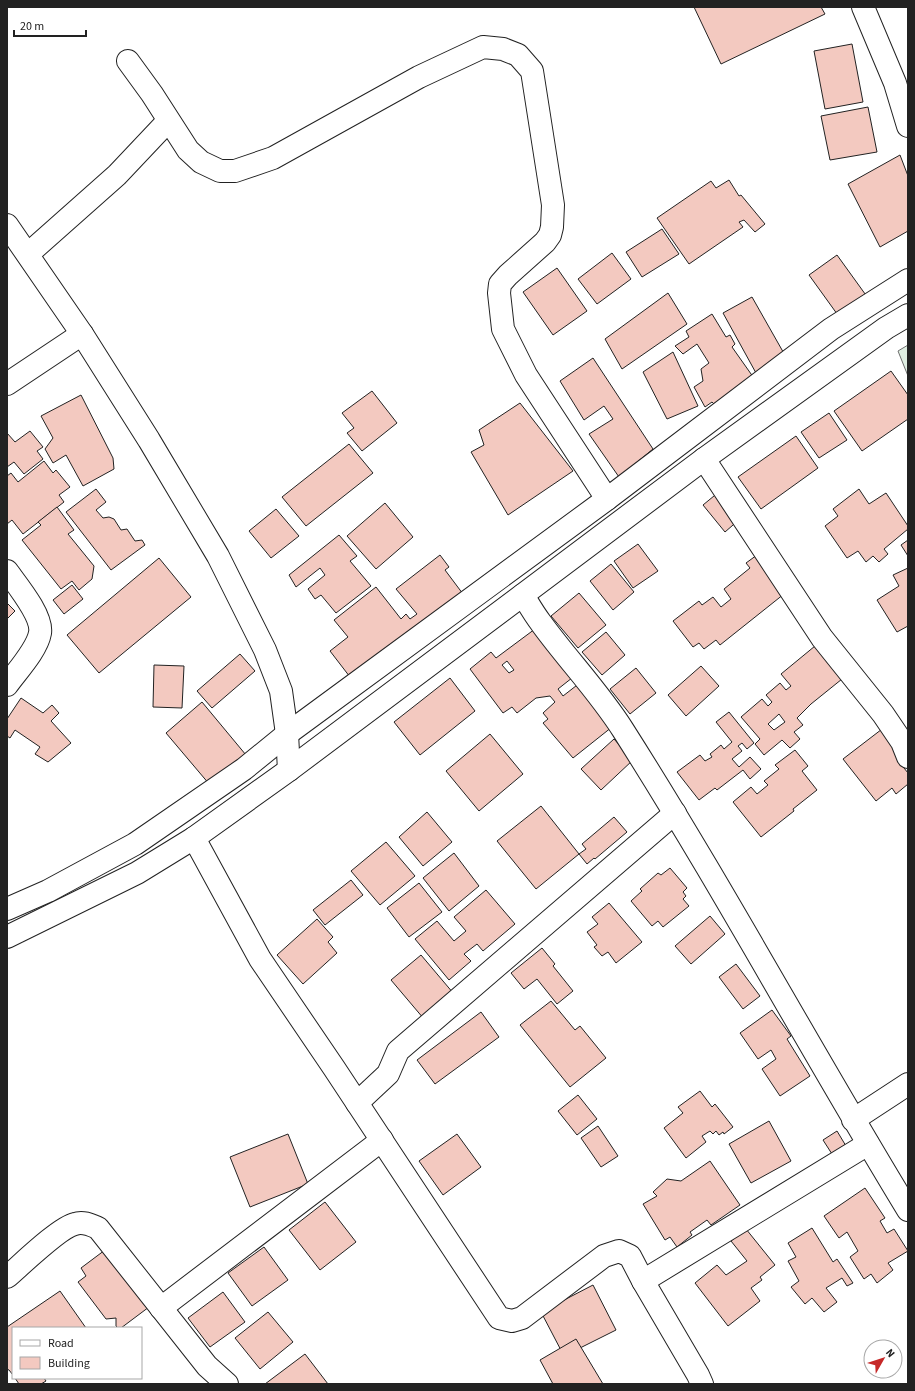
<svg xmlns="http://www.w3.org/2000/svg" width="915" height="1391" font-family="'Source Sans 3',sans-serif">
<style>
.green{fill:#e0efe3;stroke:#6f6f6f}
.building{fill:#f3c9c0;stroke:#222;fill-rule:evenodd}
.lines{fill:none;stroke-linecap:round;stroke-linejoin:round}
.minor-casing{stroke:#222;stroke-width:24}
.major-casing{stroke:#222;stroke-width:24}
.minor{stroke:#fff;stroke-width:22}
.major{stroke:#fff;stroke-width:22}
</style>
<rect width="100%" height="100%" fill="#fff"/>
<polygon class="green" points="908,345 908,376 898,351"/>
<g class="building">
<polygon points="694,7 821,7 825,14 721,64"/>
<polygon points="852,44 863,102 825,109 814,51"/>
<polygon points="868,107 877,152 830,160 821,116"/>
<polygon points="900,155 908,176 908,231 880,247 848,184"/>
<polygon points="729,180 739,196 741,195 765,224 755,232 744,220 739,222 743,227 689,264 657,218 711,181 716,188"/>
<polygon points="662,229 679,254 642,277 626,252"/>
<polygon points="612,253 631,279 597,304 578,279"/>
<polygon points="837,255 868,298 840,318 809,275"/>
<polygon points="557,268 587,311 553,335 523,292"/>
<polygon points="668,293 687,324 622,369 605,339"/>
<polygon points="752,297 786,357 756,373 723,313"/>
<polygon points="712,314 726,337 730,335 735,344 732,347 756,381 719,409 712,402 705,407 694,387 703,381 701,369 709,363 697,344 683,354 675,346 689,337 686,331"/>
<polygon points="673,352 698,406 667,419 643,372"/>
<polygon points="593,358 653,449 619,477 589,434 613,419 604,406 584,420 560,381"/>
<polygon points="891,371 908,395 908,419 862,451 834,411"/>
<polygon points="372,391 397,423 362,451 347,433 354,428 342,413"/>
<polygon points="81,395 113,458 114,469 83,486 66,455 53,463 45,449 53,438 41,416"/>
<polygon points="520,403 573,471 508,515 471,452 484,445 479,430"/>
<polygon points="829,413 847,440 819,458 801,432"/>
<polygon points="30,431 43,447 37,451 43,459 24,474 14,462 7,467 7,433 15,442"/>
<polygon points="796,436 818,468 761,509 738,477"/>
<polygon points="349,444 373,473 306,526 282,497"/>
<polygon points="44,461 53,473 56,470 70,487 59,495 64,502 23,534 12,520 7,524 7,476 11,473 18,482"/>
<polygon points="96,489 106,502 96,510 103,518 109,517 114,519 121,530 127,529 135,541 142,540 145,545 111,570 66,512"/>
<polygon points="859,489 869,504 886,493 908,526 908,529 884,549 888,554 879,562 873,556 866,562 858,551 847,558 825,526 838,516 833,509"/>
<polygon points="720,491 741,518 725,532 703,505"/>
<polygon points="385,503 413,537 376,569 347,536"/>
<polygon points="57,507 74,530 68,534 94,566 92,579 79,590 72,581 61,589 22,540 41,525 38,522"/>
<polygon points="276,509 299,536 271,558 249,531"/>
<polygon points="339,535 357,556 350,561 371,586 336,613 321,595 315,599 308,589 325,575 320,568 296,587 289,575"/>
<polygon points="908,540 908,556 901,545"/>
<polygon points="638,544 658,571 633,588 614,561"/>
<polygon points="440,555 449,567 445,570 463,594 350,677 330,651 348,637 334,620 376,587 401,619 406,614 410,619 417,614 396,589"/>
<polygon points="757,555 784,594 720,645 716,640 704,649 699,643 693,647 673,621 699,601 702,605 713,597 721,607 731,599 724,589 750,568 746,563"/>
<polygon points="159,558 191,597 99,673 67,635"/>
<polygon points="611,564 634,592 613,610 590,581"/>
<polygon points="908,568 908,626 897,632 877,600 899,586 893,575"/>
<polygon points="72,585 83,599 64,614 53,600"/>
<polygon points="579,593 606,625 578,648 551,616"/>
<polygon points="7,603 15,611 7,619"/>
<path d="M539 626 577 674 558 689 563 696 581 682 612 727 573 758 543 723 548 719 543 713 555 702 550 696 536 698 517 713 512 707 503 713 470 669 491 652 496 658ZM507 661 514 670 509 673 502 665Z"/>
<polygon points="606,632 625,655 602,675 582,652"/>
<path d="M815 646 847 675 811 704 797 718 803 725 794 732 800 739 790 748 782 740 764 755 755 744 760 739 741 717 762 699 768 706 772 702 766 695 780 683 786 690 791 686 781 674ZM779 714 785 722 774 730 768 724Z"/>
<polygon points="240,654 255,671 212,708 197,691"/>
<polygon points="154,665 184,666 182,708 153,707"/>
<polygon points="701,666 719,686 686,716 668,695"/>
<polygon points="636,668 656,693 630,714 610,689"/>
<polygon points="450,678 475,711 420,755 394,722"/>
<polygon points="21,698 43,713 52,705 59,713 51,721 71,743 48,762 35,754 40,747 15,730 10,738 7,736 7,719"/>
<polygon points="202,702 246,755 210,785 166,733"/>
<polygon points="729,712 754,743 747,749 742,743 738,746 742,751 732,759 739,767 750,757 761,769 750,779 743,770 717,790 715,788 699,800 677,772 700,755 705,761 712,757 710,754 721,745 724,749 732,742 716,722"/>
<polygon points="886,726 898,749 904,768 908,773 908,784 896,794 892,788 876,801 843,759"/>
<polygon points="490,734 523,774 479,811 446,771"/>
<polygon points="614,739 633,760 601,790 581,769"/>
<polygon points="795,750 808,766 802,771 817,790 793,809 794,811 761,837 733,802 751,787 757,794 768,785 764,781 779,769 775,765"/>
<polygon points="541,806 579,854 536,889 497,841"/>
<polygon points="427,812 452,842 423,866 399,837"/>
<polygon points="614,817 627,832 595,859 594,858 587,864 579,854 586,849 582,844"/>
<polygon points="386,842 415,876 380,905 351,871"/>
<polygon points="454,853 479,886 449,911 423,878"/>
<polygon points="670,868 687,888 683,892 686,896 683,899 689,906 663,927 658,921 652,926 631,901 642,891 640,889 658,873 661,875"/>
<polygon points="351,880 363,895 325,925 313,910"/>
<polygon points="419,883 442,912 409,937 387,908"/>
<polygon points="486,890 515,924 483,951 477,944 464,954 471,961 449,980 415,939 437,921 454,941 466,931 454,917"/>
<polygon points="609,903 642,942 616,963 608,952 602,956 594,947 597,945 587,932 598,924 592,917"/>
<polygon points="710,916 725,934 691,964 675,946"/>
<polygon points="317,919 333,937 328,942 337,953 303,984 277,955"/>
<polygon points="542,948 555,964 553,966 573,991 557,1004 537,979 524,989 511,973"/>
<polygon points="421,955 454,994 424,1019 391,980"/>
<polygon points="736,964 760,996 743,1009 719,977"/>
<polygon points="551,1001 575,1030 580,1026 606,1058 570,1087 520,1025"/>
<polygon points="772,1010 791,1036 787,1039 810,1076 780,1096 762,1069 776,1059 771,1050 758,1059 740,1033"/>
<polygon points="481,1012 499,1037 435,1084 417,1060"/>
<polygon points="700,1091 712,1107 715,1104 733,1127 724,1134 723,1132 719,1135 716,1131 713,1134 710,1131 702,1136 706,1142 686,1158 664,1128 683,1113 678,1107"/>
<polygon points="578,1095 597,1119 577,1135 558,1111"/>
<polygon points="769,1121 791,1161 751,1183 729,1144"/>
<polygon points="598,1126 618,1156 601,1167 581,1138"/>
<polygon points="837,1131 846,1146 832,1154 823,1140"/>
<polygon points="288,1134 308,1184 250,1207 230,1157"/>
<polygon points="457,1134 481,1167 443,1195 419,1161"/>
<polygon points="710,1161 740,1205 711,1225 707,1220 690,1232 692,1235 677,1247 670,1237 665,1240 643,1204 657,1196 653,1192 667,1179 681,1181"/>
<polygon points="865,1188 885,1218 880,1221 887,1233 894,1229 908,1251 888,1263 893,1270 877,1283 871,1274 864,1279 850,1257 858,1251 847,1232 839,1238 824,1216"/>
<polygon points="325,1202 356,1242 320,1270 289,1230"/>
<polygon points="812,1228 833,1262 837,1259 853,1283 847,1286 842,1278 826,1288 837,1302 824,1312 812,1298 805,1304 791,1287 799,1281 788,1261 796,1257 788,1243"/>
<polygon points="746,1229 775,1265 760,1277 762,1280 751,1288 760,1301 728,1326 695,1283 717,1265 726,1275 747,1261 731,1241"/>
<polygon points="264,1247 288,1280 252,1306 228,1273"/>
<polygon points="105,1250 149,1307 121,1328 118,1328 116,1326 116,1318 106,1319 78,1282 86,1276 81,1268"/>
<polygon points="593,1285 616,1330 564,1356 541,1312"/>
<polygon points="60,1291 86,1328 13,1328 13,1375 9,1370 7,1369 7,1327"/>
<polygon points="223,1292 245,1322 210,1347 188,1318"/>
<polygon points="268,1312 293,1342 260,1369 235,1338"/>
<polygon points="576,1339 603,1384 553,1384 540,1360"/>
<polygon points="305,1354 328,1384 265,1384"/>
<polygon points="15,1378 44,1378 46,1381 41,1384 19,1384"/>
</g>
<g class="lines">
<g class="minor-casing">
<g id="minor">
<polyline points="863,7 895,83 908,126"/>
<polyline points="128,61 152,94 188,150 201,162 220,171 235,171 273,158 419,77 483,47 503,49 518,55 532,71 553,205 552,227 550,235 545,242 508,275 500,284 499,293 503,329 526,375 607,499"/>
<polyline points="7,225 82,334 149,440 218,556 265,650 281,691 287,734 289,770"/>
<polyline points="28,254 117,175 168,121"/>
<polyline points="7,384 82,334"/>
<polyline points="704,459 822,638 883,714 902,742 908,757"/>
<path d="M7 571C17 585 43 616 40 633 37 650 17 671 7 685"/>
<path d="M523 595C529 605 534 614 541 623 567 659 599 692 623 730 723 887 811 1051 908 1210"/>
<polyline points="194,838 260,959 334,1068 499,1318 512,1321 522,1318 604,1256 619,1251 630,1256 643,1281 698,1375 702,1384"/>
<polyline points="357,1103 388,1074 398,1051 675,813"/>
<polyline points="853,1120 908,1084"/>
<path d="M7 1277C21 1265 60 1227 75 1224 83 1221 91 1225 98 1228L207 1366 227 1384"/>
<polyline points="643,1281 868,1144"/>
<polyline points="161,1308 382,1140"/>
</g>
</g>
<g class="major-casing">
<g id="major">
<polyline points="7,909 48,891 135,844 244,769 287,734 607,499 831,329 908,280"/>
<polyline points="7,937 137,873 194,838 289,770 704,459 886,328 908,315"/>
</g>
</g>
<use href="#minor" class="minor"/>
<use href="#major" class="major"/>
</g>
<rect width="915" height="1391" fill="none" stroke="#222222" stroke-width="16"/>
<rect x="12" y="1327" width="130" height="52" fill="#ffffff" stroke="#a7a7a7"/>
<rect x="20" y="1340" width="20" height="6" fill="#ffffff" stroke="#a7a7a7"/>
<text x="48" y="1347" font-size="12" fill="#222222">Road</text>
<rect x="20" y="1357" width="20" height="12" fill="#f3c9c0" stroke="#a7a7a7"/>
<text x="48" y="1367" font-size="12" fill="#222222">Building</text>
<g transform="translate(883 1359) rotate(51)"><circle r="19" fill="#ffffff" stroke="#a7a7a7"/>
<path d="M0-3L7 15L0 10L-7 15Z" fill="#c62828"/>
<text y="-6" font-size="11" font-weight="bold" text-anchor="middle" fill="#222222">N</text>
</g>
<path d="M14 30v6h72v-6" fill="none" stroke="#222222" stroke-width="2"/>
<text x="20" y="30" font-size="12" fill="#222222" stroke="#ffffff" stroke-width="3" paint-order="stroke">20 m</text>
</svg>
